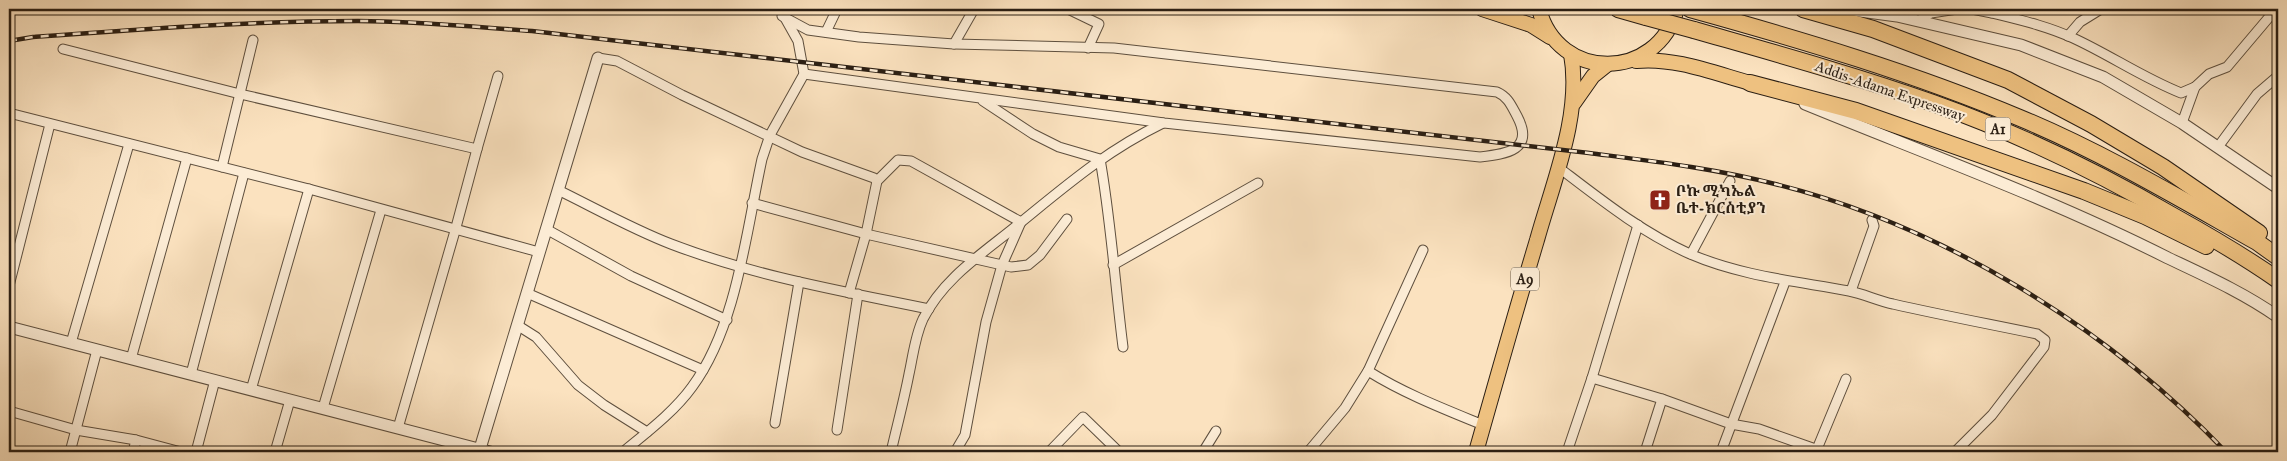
<svg xmlns="http://www.w3.org/2000/svg" width="2287" height="461" font-family="'IM FELL Great Primer','Noto Serif Ethiopic',serif">
<style>
.lines{fill:none;stroke-linecap:round;stroke-linejoin:round}
.minor-casing{stroke:#5e4f3e;stroke-width:11}
.tertiary-casing{stroke:#5e4f3e;stroke-width:13}
.primary-casing{stroke:#2a1e13;stroke-width:16}
.motorway-casing{stroke:#2a1e13;stroke-width:18}
.minor{stroke:#fcecd5;stroke-width:9}
.tertiary{stroke:#fcecd5;stroke-width:11}
.primary{stroke:#eec180;stroke-width:14}
.motorway{stroke:#eec180;stroke-width:16}
.rail-casing{stroke:#2a1e13;stroke-width:4.5}
.rail{stroke:#fcecd5;stroke-width:2.5;stroke-dasharray:8;stroke-linecap:butt}
.motorway-bridge-casing{stroke:#2a1e13;stroke-width:18;stroke-linecap:butt}
.motorway-bridge{stroke:#eec180;stroke-width:16}
.labels{text-anchor:middle;stroke-width:4;stroke-linejoin:round;paint-order:stroke}
.shield{fill:#fcecd5;stroke:#695c4d;stroke-width:1}
.shield-label{font-size:14px;font-weight:bold;fill:#2a1e13}
.street-label{font-size:15px;fill:#2a1e13;stroke:#fcecd5}
.poi-label{font-size:15px;font-weight:bold;fill:#2a1e13;stroke:#fcecd5;text-anchor:start}
</style>
<rect width="100%" height="100%" fill="#fbe2bf"/>
<filter id="stains"><feTurbulence type="fractalNoise" baseFrequency=".004" numOctaves="4"/><feColorMatrix values="0 0 0 0 .2 0 0 0 0 .09 0 0 0 0 .02 0 0 0 .5 -.17"/></filter>
<radialGradient id="worn" r=".72"><stop offset=".6" stop-color="#630" stop-opacity="0"/><stop offset="1" stop-color="#630" stop-opacity=".3"/></radialGradient>
<g class="lines">
<g class="minor-casing">
<g id="minor">
<polyline points="1068,9 1099,24 1088,48"/>
<polyline points="1972,9 1992,13 1994,9"/>
<path d="M1992 13C2020 20 2047 26 2073 38 2110 55 2143 78 2181 93L2195 87"/>
<path d="M782 16 808 30 859 37 954 44 1114 48 1497 92C1508 97 1511 105 1517 116 1535 150 1507 154 1480 157L1164 123 804 74"/>
<polyline points="1918,21 1931,13 1957,9"/>
<polyline points="826,32 837,9"/>
<polyline points="2068,36 2080,22 2101,9"/>
<polyline points="954,44 974,9"/>
<polyline points="63,49 240,94 477,149 455,231 398,428"/>
<polyline points="598,58 617,61 682,95 802,152 874,178 877,181"/>
<path d="M983 101 1033 134 1059 147 1100 159C1111 221 1115 284 1123 347"/>
<polyline points="9,113 309,189 539,252"/>
<polyline points="2182,123 2195,87 2209,74 2227,67 2276,9"/>
<polyline points="2218,147 2257,94 2278,76"/>
<polyline points="477,149 498,76"/>
<polyline points="222,167 253,40"/>
<path d="M1558 167C1600 199 1641 232 1690 254 1741 276 1795 281 1849 291 1864 294 1878 301 1893 304 1941 315 1989 324 2037 334L2045 340 2044 347 1992 415 1955 452"/>
<path d="M558 190C595 208 632 229 671 244 754 276 842 291 929 309"/>
<polyline points="752,203 866,234 1011,267 1028,265 1040,255 1067,219"/>
<polyline points="546,229 631,276 727,320"/>
<polyline points="1691,254 1730,181"/>
<polyline points="1113,265 1258,183"/>
<polyline points="9,286 50,124"/>
<polyline points="1851,291 1874,226 1872,220"/>
<polyline points="527,293 703,370"/>
<polyline points="849,293 866,234 877,181 898,160 911,161 1021,222 1002,265 986,322 965,435 955,452"/>
<polyline points="517,325 536,337 578,385 604,405 647,432"/>
<polyline points="71,343 129,144"/>
<polyline points="131,359 187,158"/>
<path d="M1368 371C1405 394 1444 409 1483 425"/>
<polyline points="191,374 244,173"/>
<polyline points="1592,378 1662,399 1731,424 1759,429 1824,452"/>
<polyline points="251,390 309,189"/>
<polyline points="323,408 381,210"/>
<polyline points="9,411 76,430 136,440 181,452"/>
<polyline points="775,423 799,282"/>
<polyline points="837,430 858,294"/>
<polyline points="1817,449 1846,379"/>
<polyline points="70,452 97,350"/>
<polyline points="133,452 136,440"/>
<polyline points="196,452 215,380"/>
<polyline points="275,452 290,400"/>
<path d="M623 452C646 433 674 412 692 387 737 326 746 232 762 159L770 135 804 74 798 41 780 9"/>
<path d="M891 452C897 426 904 400 909 374 913 356 915 336 923 319 944 277 985 252 1020 223 1068 184 1106 151 1163 123"/>
<polyline points="1049,452 1083,417 1119,452"/>
<polyline points="1203,452 1216,431"/>
<polyline points="1308,452 1345,408 1368,371 1423,250"/>
<polyline points="1567,452 1592,378 1638,225"/>
<polyline points="1645,452 1662,399"/>
<polyline points="1721,452 1785,282"/>
</g>
</g>
<g class="tertiary-casing">
<g id="tertiary">
<polyline points="1845,9 1897,16 2021,45 2103,77 2182,123 2278,188"/>
<path d="M1805 104C1927 154 2051 199 2168 258 2206 276 2244 293 2278 317"/>
<polyline points="9,327 490,452"/>
<polyline points="479,452 598,58"/>
</g>
</g>
<g class="primary-casing">
<g id="primary">
<polyline points="1482,9 1531,25 1550,37"/>
<path d="M1539 9C1558 82 1657 82 1677 9"/>
<path d="M1636 61C1674 57 1714 73 1750 83"/>
<polyline points="1574,103 1593,76 1608,64"/>
<path d="M1476 452C1496 381 1516 310 1537 240 1553 182 1582 114 1571 54"/>
</g>
</g>
<g class="motorway-casing">
<g id="motorway">
<polyline points="1618,9 1646,17"/>
<path d="M1690 9C1802 40 1913 73 2020 118 2102 152 2179 198 2257 242L2278 257"/>
<polyline points="1803,9 1873,29 2008,80 2091,124 2163,167 2259,233"/>
<path d="M1694 30C1774 53 1854 75 1933 103 2017 133 2098 172 2175 217 2211 237 2245 257 2278 280"/>
<polyline points="1750,83 1856,111 2084,191 2145,216 2206,246"/>
</g>
</g>
<use href="#minor" class="minor"/>
<use href="#tertiary" class="tertiary"/>
<use href="#primary" class="primary"/>
<use href="#motorway" class="motorway"/>
<g class="rail-casing">
<path id="rail" d="M9 41 33 37C142 29 250 21 358 21 416 21 475 27 532 31L1589 153C1651 161 1713 168 1775 184 1941 225 2108 328 2226 452"/>
</g>
<use href="#rail" class="rail"/>
<g class="motorway-bridge-casing">
<polyline id="motorway-bridge" points="1646,17 1694,30"/>
</g>
<use href="#motorway-bridge" class="motorway-bridge"/>
</g>
<defs>
<g id="church-square" transform="scale(1.125)"><rect x="-9" y="-9" width="18" height="18" rx="4" fill="#8f2418" stroke="#fcecd5"/><path d="M-1.2-6h2.4v3.5h3.3v2.4h-3.3V6h-2.4V-.1h-3.3v-2.4h3.3Z" fill="#fff"/></g>
</defs>
<g fill-rule="evenodd">
<use href="#church-square" x="1660" y="200"/>
</g>
<g class="labels">
<g class="shield">
<rect x="1985.5" y="117.5" width="25" height="23" rx="4"/>
<rect x="1511" y="267.5" width="28" height="23" rx="4"/>
</g>
<g class="shield-label">
<text x="1998" y="134">A1</text>
<text x="1525" y="284">A9</text>
</g>
<g class="street-label">
<text transform="translate(1890 91) rotate(19)" y="5">Addis-Adama Expressway</text>
</g>
<g class="poi-label">
<text x="1676" y="196">ቦኩ ሚካኤል<tspan x="1676" dy="17">ቤተ-ክርስቲያን</tspan></text>
</g>
</g>
<rect width="2287" height="461" fill="none" stroke="#fbe2bf" stroke-width="30"/>
<rect x="10" y="10" width="2267" height="441" fill="none" stroke="#2a1e13" stroke-width="2.5"/>
<rect x="15" y="15" width="2257" height="431" fill="none" stroke="#2a1e13"/>
<rect width="100%" height="100%" filter="url(#stains)"/>
<rect width="100%" height="100%" fill="url(#worn)"/>
</svg>
